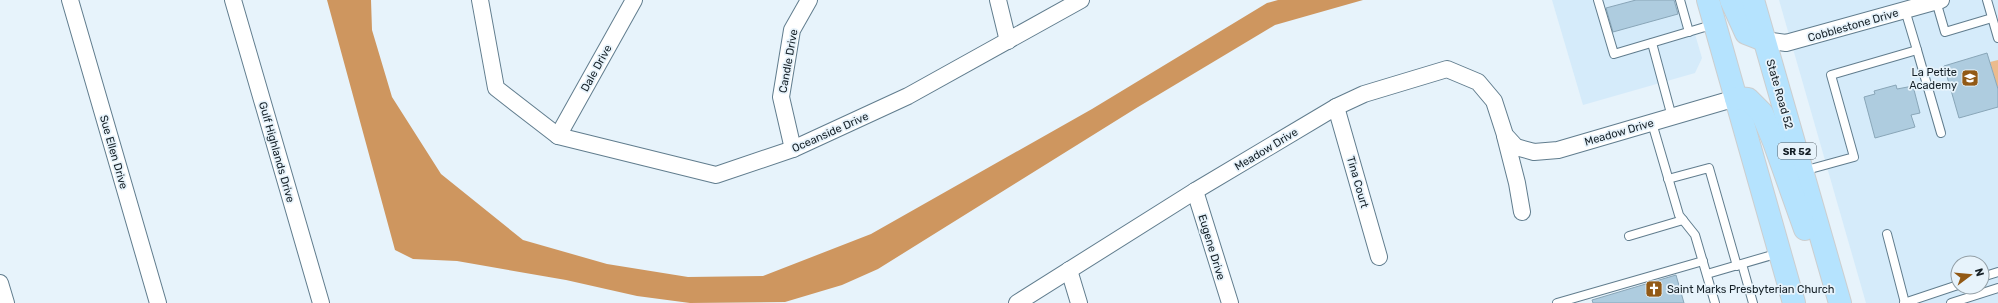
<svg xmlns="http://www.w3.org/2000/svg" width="1998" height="303" font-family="Rubik,sans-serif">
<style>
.built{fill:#d5ebfa;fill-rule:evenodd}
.green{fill:#ecbb8d}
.water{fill:#ce965f}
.building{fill:#aeccdf;stroke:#89a6b8}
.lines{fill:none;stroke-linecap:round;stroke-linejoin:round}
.lane-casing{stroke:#617d8e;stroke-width:10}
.street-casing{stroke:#617d8e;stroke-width:18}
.primary-casing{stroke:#cccecf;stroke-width:24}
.lane{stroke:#fff;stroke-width:8}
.street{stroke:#fff;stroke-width:16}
.primary{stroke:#b5e3fe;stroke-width:22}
.labels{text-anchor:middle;stroke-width:3.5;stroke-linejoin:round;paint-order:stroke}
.shield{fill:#e7f3fb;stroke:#545f67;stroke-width:1}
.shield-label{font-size:10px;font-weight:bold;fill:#152027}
.street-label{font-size:11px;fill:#152027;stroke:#e7f3fb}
.poi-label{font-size:11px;fill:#152027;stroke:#e7f3fb;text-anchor:end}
</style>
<rect width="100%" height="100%" fill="#e7f3fb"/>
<g class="built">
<polygon points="1552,0 1685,0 1702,58 1695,73 1583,105"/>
<path d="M1779 0H1998V303H1866ZM1958 263H1982V287H1958Z"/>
</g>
<polygon class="green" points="1998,60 1998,89 1990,62"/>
<polygon class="water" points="327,0 371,0 372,30 392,97 441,174 523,240 607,264 688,277 763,276 871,234 1092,109 1267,3 1278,0 1363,0 1275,25 1138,107 878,269 842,285 785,302 690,303 637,296 566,280 457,261 413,259 395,250"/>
<g class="building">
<polygon points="1636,0 1674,0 1678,14 1613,32 1606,8"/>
<polygon points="1987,53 1998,89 1998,107 1959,118 1944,66"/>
<polygon points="1896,85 1897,89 1913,86 1920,113 1911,115 1915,127 1875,138 1864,97 1875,94 1874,91"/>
<polygon points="1676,275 1684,303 1593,303 1592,300"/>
</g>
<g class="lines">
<g class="lane-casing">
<g id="lane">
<polyline points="1598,0 1614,54 1715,24"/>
<polyline points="1680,0 1689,32"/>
<polyline points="1987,0 1998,38"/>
<polyline points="1936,1 1945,32 1992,18"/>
<polyline points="1652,43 1672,117"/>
<polyline points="1917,50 1941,133"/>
<polyline points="1652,123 1679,215 1695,235 1715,303"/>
<polyline points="1803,171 1854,157 1831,75 1917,50 1905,10"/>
<polyline points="1668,179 1709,168 1737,266"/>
<polyline points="1887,234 1905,303"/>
<polyline points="1629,236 1683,220"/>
<polyline points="1742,264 1753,303"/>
<polyline points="1707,274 1779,253"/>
<polyline points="1982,277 1998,272"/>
<polyline points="1557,303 1703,261"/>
<polyline points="1904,303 1958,285"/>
<polyline points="1951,303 1998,288"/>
</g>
</g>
<g class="street-casing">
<g id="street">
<polyline points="70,0 158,303"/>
<polyline points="233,0 321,303"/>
<polyline points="480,0 496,88 558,136 716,175 793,149 908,96 1081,0"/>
<polyline points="998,0 1008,41"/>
<polyline points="1764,40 1786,43 1941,0"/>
<polyline points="1336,107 1379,257"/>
<polyline points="558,136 634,0"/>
<polyline points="1505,136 1517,183 1522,212"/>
<polyline points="793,149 781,97 792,30 809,0"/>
<polyline points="1195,191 1230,303"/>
<polyline points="1069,270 1079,303"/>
<polyline points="0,283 6,303"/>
<polyline points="1017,303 1195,191 1336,107 1364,94 1447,69 1478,82 1494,101 1505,135 1516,147 1534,152 1558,150 1736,98"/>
</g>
</g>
<g class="primary-casing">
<g id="primary">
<polyline points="1708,0 1794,303"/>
<polyline points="1731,0 1746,33 1764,40"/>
<polyline points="1753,0 1840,303"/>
<polyline points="1736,98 1748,99 1762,113 1774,142 1805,229"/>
</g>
</g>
<use href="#lane" class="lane"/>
<use href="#street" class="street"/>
<use href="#primary" class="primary"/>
</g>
<defs>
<g id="school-square" transform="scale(0.9)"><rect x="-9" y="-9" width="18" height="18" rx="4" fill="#925915" stroke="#e7f3fb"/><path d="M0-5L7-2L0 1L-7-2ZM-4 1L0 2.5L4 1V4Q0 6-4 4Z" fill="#fff"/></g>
<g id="church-square" transform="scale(0.9)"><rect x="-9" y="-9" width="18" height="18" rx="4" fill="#925915" stroke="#e7f3fb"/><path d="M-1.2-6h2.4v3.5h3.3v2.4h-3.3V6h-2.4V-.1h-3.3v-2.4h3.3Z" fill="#fff"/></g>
</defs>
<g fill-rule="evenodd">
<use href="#school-square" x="1970" y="78"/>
<use href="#church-square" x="1654" y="289"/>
</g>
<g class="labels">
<rect class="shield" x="1778" y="143" width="38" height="16" rx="3"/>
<g class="shield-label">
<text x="1797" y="155">SR 52</text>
</g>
<g class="street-label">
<text transform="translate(1853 25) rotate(-16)" y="4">Cobblestone Drive</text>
<text transform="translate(788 61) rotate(-80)" y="4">Candle Drive</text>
<text transform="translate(596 68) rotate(-61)" y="4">Dale Drive</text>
<text transform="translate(1780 94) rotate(74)" y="4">State Road 52</text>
<text transform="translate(830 132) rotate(-24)" y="4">Oceanside Drive</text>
<text transform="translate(1619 132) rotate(-16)" y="4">Meadow Drive</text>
<text transform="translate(1266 149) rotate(-31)" y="4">Meadow Drive</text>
<text transform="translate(114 152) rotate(74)" y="4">Sue Ellen Drive</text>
<text transform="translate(277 152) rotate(74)" y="4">Gulf Highlands Drive</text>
<text transform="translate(1358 182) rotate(74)" y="4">Tina Court</text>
<text transform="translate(1212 247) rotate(73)" y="4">Eugene Drive</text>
</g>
<g class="poi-label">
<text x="1957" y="76">La Petite<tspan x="1957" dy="13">Academy</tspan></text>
<text x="1667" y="293" text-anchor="start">Saint Marks Presbyterian Church</text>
</g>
</g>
<g transform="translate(1970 275) rotate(74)"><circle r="19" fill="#e7f3fb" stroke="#939fa6"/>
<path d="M0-3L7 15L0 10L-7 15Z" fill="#925915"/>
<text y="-6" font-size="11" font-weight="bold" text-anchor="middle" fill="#152027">N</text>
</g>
</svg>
